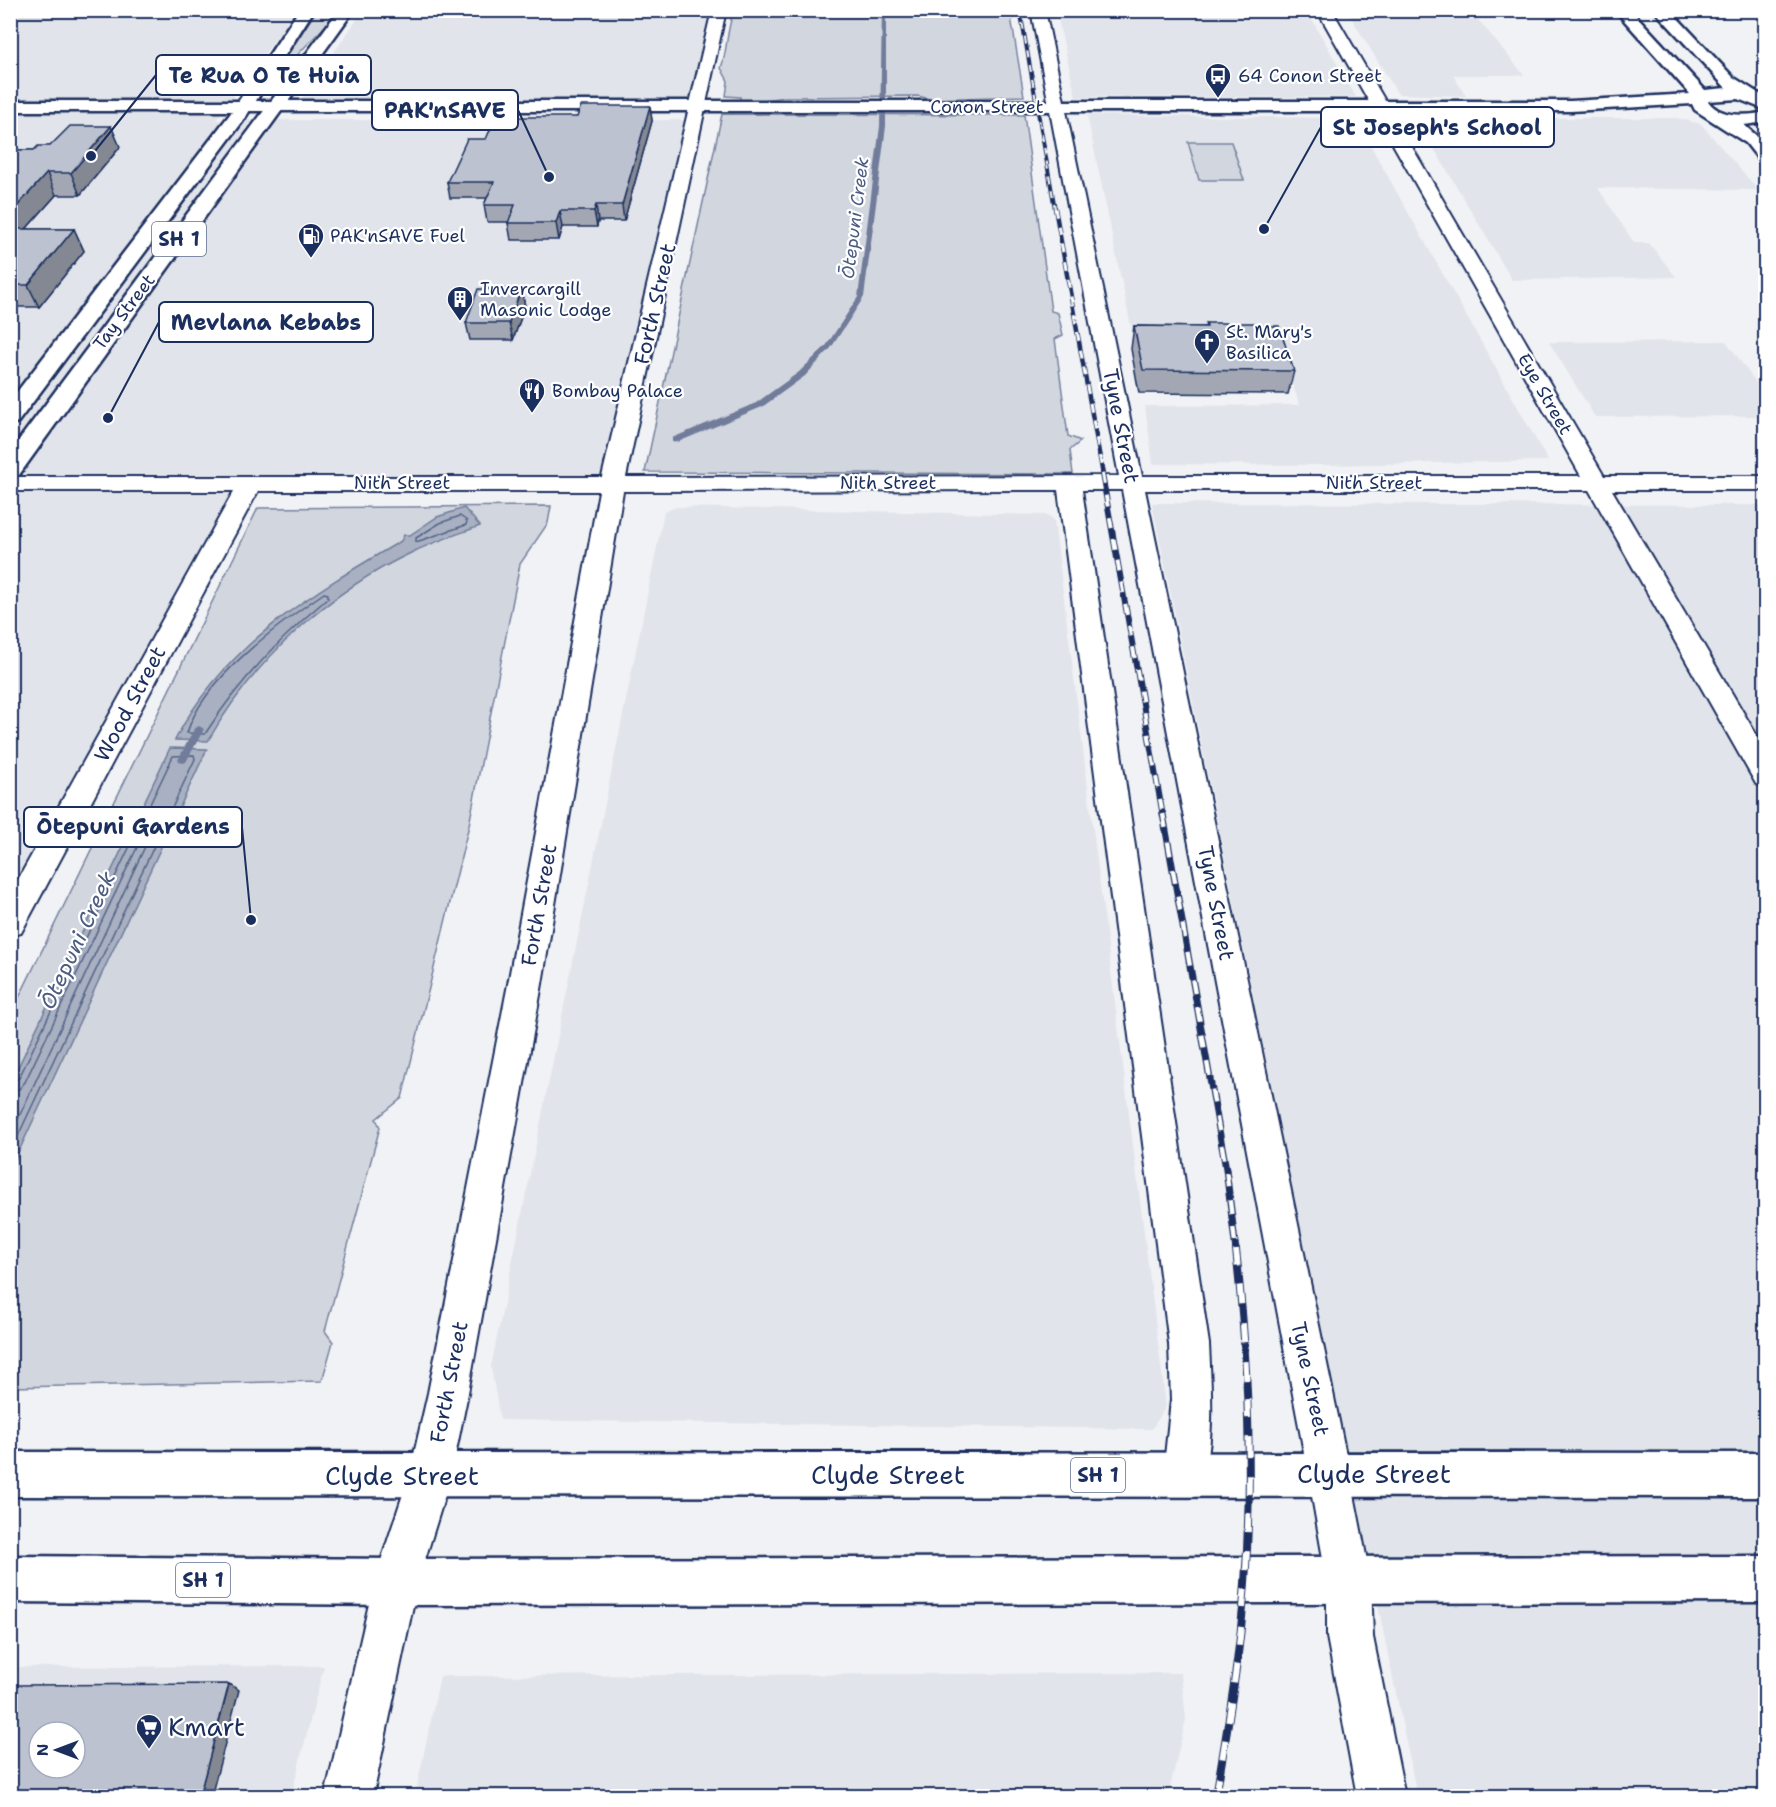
<svg xmlns="http://www.w3.org/2000/svg" width="1776" height="1807" font-family="'Shantell Sans',sans-serif">
<style>
.built{fill:#e1e4ea;fill-rule:evenodd}
.green{fill:#d2d6df;stroke:#76829e;stroke-width:1.5}
.water{fill:#a8b0c2;stroke:#707c9a;stroke-width:1.5}
.lines{fill:none;stroke-linecap:round;stroke-linejoin:round}
.shore{stroke:#536386;stroke-width:1.5}
.stream{fill:#707c9a;fill-rule:evenodd}
.street-casing{stroke:#1b2f5e;stroke-width:4}
.secondary-casing{stroke:#1b2f5e;stroke-width:5}
.highway-casing{stroke:#1b2f5e;stroke-width:5}
.street{fill:#fff;fill-rule:evenodd}
.secondary{fill:#fff;fill-rule:evenodd}
.highway{fill:#fff;fill-rule:evenodd}
.rail-far4-casing{stroke:#1b2f5e;stroke-width:4}
.rail-far3-casing{stroke:#1b2f5e;stroke-width:4.5}
.rail-far2-casing{stroke:#1b2f5e;stroke-width:6}
.rail-far1-casing{stroke:#1b2f5e;stroke-width:7}
.rail-casing{stroke:#1b2f5e;stroke-width:8}
.rail-far4{stroke:#fff;stroke-width:2;stroke-dasharray:7;stroke-linecap:butt}
.rail-far3{stroke:#fff;stroke-width:3;stroke-dasharray:9;stroke-linecap:butt}
.rail-far2{stroke:#fff;stroke-width:4;stroke-dasharray:11;stroke-linecap:butt}
.rail-far1{stroke:#fff;stroke-width:4.5;stroke-dasharray:14;stroke-linecap:butt}
.rail{stroke:#fff;stroke-width:6;stroke-dasharray:19;stroke-linecap:butt}
.wall{fill:#a2a7b3;stroke:#1b2f5e;stroke-width:1.5}
.shaded-wall{fill:#848892;stroke:#1b2f5e;stroke-width:1.5}
.building{fill:#bcc2d0;stroke:#1b2f5e;stroke-width:1.5;fill-rule:evenodd}
.labels{text-anchor:middle;stroke-width:4.5;stroke-linejoin:round;paint-order:stroke}
.far-poi-label{font-size:18px;fill:#1b2f5e;stroke:#fff;text-anchor:start}
.far-street-label{font-size:18px;fill:#1b2f5e;stroke:#fff}
.far-water-label{font-size:18px;font-style:italic;fill:#4c5c81;stroke:#fff}
.shield{fill:#fff;stroke:#5f6d8e;stroke-width:1.5}
.shield-label{font-size:20px;font-weight:bold;fill:#1b2f5e}
.street-label{font-size:21px;fill:#1b2f5e;stroke:#fff}
.water-label{font-size:22px;font-style:italic;fill:#4c5c81;stroke:#fff}
.near-street-label{font-size:26px;fill:#1b2f5e;stroke:#fff}
.near-poi-label{font-size:26px;fill:#1b2f5e;stroke:#fff;text-anchor:start}
.leader{fill:none;stroke:#1b2f5e;stroke-width:2}
.callout-dot{fill:#1b2f5e;stroke:#fff;stroke-width:2}
.callout{fill:#fff;stroke:#1b2f5e;stroke-width:2}
.callout-label{font-size:22px;text-anchor:middle;font-weight:bold;fill:#1b2f5e}
</style>
<rect width="100%" height="100%" fill="#f1f2f5"/>
<filter id="ink" filterUnits="userSpaceOnUse"><feTurbulence type="fractalNoise" baseFrequency=".0167" numOctaves="2"/><feDisplacementMap in="SourceGraphic" scale="12" xChannelSelector="R" yChannelSelector="G"/><feConvolveMatrix kernelMatrix="1 2 1 2 8 2 1 2 1" color-interpolation-filters="sRGB"/></filter>
<g filter="url(#ink)">
<g class="built">
<polygon points="11,11 296,11 216,120 703,120 625,485 240,486 11,896"/>
<polygon points="363,11 715,11 694,104 298,104"/>
<polygon points="1056,11 1307,11 1356,97 1076,97"/>
<polygon points="1347,11 1471,11 1524,75 1453,75 1466,96 1398,94"/>
<polygon points="1087,115 1355,118 1548,461 1324,465 1153,464 1145,406 1300,405 1277,344 1134,341"/>
<polygon points="1416,118 1677,118 1701,124 1758,190 1598,188 1634,243 1649,243 1676,277 1512,280"/>
<polygon points="1726,341 1765,395 1765,416 1595,417 1549,342"/>
<polygon points="1152,503 1765,505 1765,1796 1417,1796"/>
<polygon points="676,507 1048,515 1054,520 1166,1406 1152,1429 500,1420 491,1367 664,512"/>
<path d="M324 1666 291 1796H11L10 1667ZM39 1732H75V1768H39Z"/>
<polygon points="1181,1673 1186,1719 1168,1796 415,1796 440,1676"/>
</g>
<g class="green">
<path d="M316 11H338C322 32 301 48 285 70 279 78 272 91 263 93Z"/>
<path d="M734 11H1010L1024 96 930 99 918 96 785 97 756 101 740 100V97L726 96 728 81 721 68C728 49 726 30 734 11Z"/>
<polygon points="722,114 1024,115 1051,311 1058,313 1063,335 1055,339 1068,436 1081,441 1070,450 1073,474 645,472"/>
<polygon points="1188,142 1231,142 1244,180 1199,180"/>
<polygon points="551,506 548,523 520,564 469,825 402,1098 376,1119 380,1127 325,1331 333,1342 322,1381 11,1387 10,1016 258,508"/>
</g>
<g class="water">
<path d="M464 508 480 526C458 534 436 541 415 551 330 590 254 660 208 741L175 740C224 645 312 593 401 541L404 535H410L437 517Z"/>
<polygon points="170,748 207,749 11,1168 11,1082"/>
</g>
<g class="lines">
<g class="shore">
<polygon points="460,516 467,521 466,525 416,542 416,538 440,523"/>
<path d="M324 593 328 594V598C280 638 239 681 205 734L187 733C203 679 279 624 324 593Z"/>
<polyline points="10,1083 19,1078 173,756 194,755 195,759 10,1153"/>
<polyline points="10,1090 19,1089 25,1082 143,835 148,834 149,838 10,1136"/>
</g>
<g class="stream">
<polygon points="882,10 886,10 886,126 864,297 831,348 805,376 762,407 678,442 672,442 672,438 756,403 799,372 826,346 858,297 880,126"/>
<polygon points="199,726 204,729 186,762 183,763 180,762 178,760 194,729"/>
</g>
<g class="street-casing">
<path id="street" d="M712 10H726L626 477 1119 476 1031 10H1045L1142 476H1581L1317 10H1332L1604 476H1766V490H1612L1766 751V787L1756 784 1589 490H1145L1350 1474 1371 1581 1373 1637 1405 1796H1357L1327 1637V1581L1308 1474 1122 490H1082L1209 1344C1211 1388 1216 1449 1199 1490L1184 1496 1169 1490 1163 1475 1171 1400 1169 1344 1058 490 623 491 542 984 468 1393 451 1476 418 1582 373 1796H325L374 1582 409 1476 428 1393 508 984 599 491H258L21 933 10 936V894L234 491H10V477H602Z"/>
</g>
<g class="secondary-casing">
<path id="secondary" d="M1615 10H1631L1705 90 1726 88 1654 10H1670L1733 77 1766 98V110L1738 99 1708 101C1719 118 1748 116 1766 112V122L1744 125 1766 144V162L1760 161 1746 143 1695 110 1692 104 1571 111H10V101H1571L1690 94Z"/>
</g>
<g class="highway-casing">
<g id="highway">
<polygon points="299,10 314,10 243,121 18,422 10,424 10,401 230,114"/>
<polygon points="339,10 354,10 19,475 10,477 10,452"/>
<polygon points="10,1452 1766,1453 1766,1497 10,1496"/>
<polygon points="10,1556 396,1559 1766,1556 1766,1602 396,1605 10,1602"/>
</g>
</g>
<use href="#street" class="street"/>
<use href="#secondary" class="secondary"/>
<use href="#highway" class="highway"/>
<g class="rail-far4-casing">
<polyline id="rail-far4" points="1020,10 1055,209"/>
</g>
<g class="rail-far3-casing">
<polyline id="rail-far3" points="1055,208 1103,475"/>
</g>
<g class="rail-far2-casing">
<polyline id="rail-far2" points="1102,474 1163,816"/>
</g>
<g class="rail-far1-casing">
<polyline id="rail-far1" points="1163,814 1226,1169 1236,1251"/>
</g>
<g class="rail-casing">
<path id="rail" d="M1216 1796C1228 1725 1240 1655 1245 1583 1253 1472 1248 1360 1236 1250"/>
</g>
<use href="#rail-far4" class="rail-far4"/>
<use href="#rail-far3" class="rail-far3"/>
<use href="#rail-far2" class="rail-far2"/>
<use href="#rail-far1" class="rail-far1"/>
<use href="#rail" class="rail"/>
</g>
<g class="wall">
<polygon points="650,106 652,121 624,221 598,221 597,227 563,227 559,240 511,240 508,223 508,222 487,222 484,205 487,198 450,198 447,182 577,117"/>
<polygon points="111,126 120,147 80,195 56,195 26,229 74,229 84,251 39,307 10,307 10,150 34,150 50,146"/>
<polygon points="521,289 525,306 513,340 470,340 466,323"/>
<polygon points="1206,323 1294,371 1288,394 1139,393 1131,349 1134,326 1205,327"/>
</g>
<g class="shaded-wall">
<polygon points="650,106 652,121 624,221 622,205"/>
<polygon points="111,126 120,147 80,195 71,173"/>
<polygon points="47,173 56,195 10,247 10,214"/>
<polygon points="596,205 598,221 597,227 594,211"/>
<polygon points="560,211 563,227 559,240 556,223"/>
<polygon points="74,229 84,251 39,307 28,285"/>
<polygon points="521,289 525,306 513,340 509,323"/>
<polygon points="229,1684 239,1690 211,1797 199,1797"/>
</g>
<g class="building">
<polygon points="581,106 650,106 622,205 596,205 594,211 560,211 556,223 508,223 515,205 484,205 494,182 447,182 467,139 486,139 496,117 577,117"/>
<polygon points="70,126 111,126 71,173 47,173 10,214 10,150 34,150 38,146 50,146"/>
<polygon points="10,229 74,229 28,285 10,285"/>
<polygon points="478,289 521,289 509,323 466,323"/>
<polygon points="1206,323 1254,323 1257,326 1279,326 1294,371 1143,370 1134,326 1207,327"/>
<path d="M229 1684 199 1797H10V1685ZM39 1732H75V1768H39Z"/>
</g>
</g>
<defs>
<g id="bus-pin" transform="scale(1.35)"><path d="M0 17L-7.5 6A9.5 9.5 0 1 1 7.5 6Z" fill="#1b2f5e" stroke="#fff"/><path d="M-5-6H5V4H4V6H2V4H-2V6H-4V4H-5ZM-3.5-4V0h7V-4ZM-3.5 1.2v1.5H-2V1.2ZM2 1.2v1.5H3.5V1.2Z" fill="#fff"/></g>
<g id="fuel-pin" transform="scale(1.35)"><path d="M0 17L-7.5 6A9.5 9.5 0 1 1 7.5 6Z" fill="#1b2f5e" stroke="#fff"/><path d="M-5.5-6h7V0h2V4h1.3V-2.5L3-4.5l.8-.8L6-3V5H2.5V1h-1V6h-7ZM-4.2-4.7v3.2H.2V-4.7Z" fill="#fff"/></g>
<g id="building-pin" transform="scale(1.35)"><path d="M0 17L-7.5 6A9.5 9.5 0 1 1 7.5 6Z" fill="#1b2f5e" stroke="#fff"/><path d="M-4-6H4V6H1V3H-1V6H-4ZM-2.5-4.3h1.7v1.8h-1.7ZM.8-4.3h1.7v1.8H.8ZM-2.5-1h1.7V.8h-1.7ZM.8-1h1.7V.8H.8Z" fill="#fff"/></g>
<g id="church-pin" transform="scale(1.35)"><path d="M0 17L-7.5 6A9.5 9.5 0 1 1 7.5 6Z" fill="#1b2f5e" stroke="#fff"/><path d="M-1.2-6h2.4v3.5h3.3v2.4h-3.3V6h-2.4V-.1h-3.3v-2.4h3.3Z" fill="#fff"/></g>
<g id="restaurant-pin" transform="scale(1.35)"><path d="M0 17L-7.5 6A9.5 9.5 0 1 1 7.5 6Z" fill="#1b2f5e" stroke="#fff"/><path d="M-5-6h1v4h1v-4h1v4h1v-4h1v5L-1.5 .5V6h-2V.5L-5-1ZM5-6V6H3V1.5H1.5Q1.5-4 5-6Z" fill="#fff"/></g>
<g id="supermarket-pin" transform="scale(1.35)"><path d="M0 17L-7.5 6A9.5 9.5 0 1 1 7.5 6Z" fill="#1b2f5e" stroke="#fff"/><path d="M-6-5.5h2.5l.6 2H6L4.5 2H-2.5L-4.4-4H-6ZM-1.5 3.2a1.3 1.3 0 1 0 .1 0ZM3 3.2a1.3 1.3 0 1 0 .1 0Z" fill="#fff"/></g>
</defs>
<g fill-rule="evenodd">
<use href="#bus-pin" x="1218" y="76"/>
<use href="#fuel-pin" x="311" y="236"/>
<use href="#building-pin" x="460" y="299"/>
<use href="#church-pin" x="1207" y="342"/>
<use href="#restaurant-pin" x="532" y="391"/>
<use href="#supermarket-pin" x="149" y="1727"/>
</g>
<g class="labels">
<g class="far-poi-label">
<text x="1238" y="82">64 Conon Street</text>
<text x="330" y="242">PAK'nSAVE Fuel</text>
<text x="480" y="295">Invercargill<tspan x="480" dy="21">Masonic Lodge</tspan></text>
<text x="1226" y="338">St. Mary's<tspan x="1226" dy="21">Basilica</tspan></text>
<text x="552" y="397">Bombay Palace</text>
</g>
<g class="far-street-label">
<text x="987" y="113">Conon Street</text>
<text transform="translate(124 312) rotate(-53)" y="6">Tay Street</text>
<text transform="translate(1545 394) rotate(60)" y="6">Eye Street</text>
<text x="402" y="489">Nith Street</text>
<text x="888" y="489">Nith Street</text>
<text x="1374" y="489">Nith Street</text>
</g>
<g class="far-water-label">
<text transform="translate(855 218) rotate(-83)" y="6">Ōtepuni Creek</text>
</g>
<g class="shield">
<rect x="152" y="222" width="54" height="34" rx="4.5"/>
<rect x="1071" y="1458" width="54" height="34" rx="4.5"/>
<rect x="176" y="1563" width="54" height="34" rx="4.5"/>
</g>
<g class="shield-label">
<text x="179" y="246">SH 1</text>
<text x="1098" y="1482">SH 1</text>
<text x="203" y="1587">SH 1</text>
</g>
<g class="street-label">
<text transform="translate(655 304) rotate(-77)" y="7">Forth Street</text>
<text transform="translate(1121 426) rotate(79)" y="7">Tyne Street</text>
<text transform="translate(130 704) rotate(-62)" y="7">Wood Street</text>
<text transform="translate(1216 903) rotate(79)" y="7">Tyne Street</text>
<text transform="translate(539 905) rotate(-80)" y="7">Forth Street</text>
<text transform="translate(1310 1379) rotate(78)" y="7">Tyne Street</text>
<text transform="translate(449 1382) rotate(-79)" y="7">Forth Street</text>
</g>
<g class="water-label">
<text transform="translate(77 940) rotate(-65)" y="8">Ōtepuni Creek</text>
</g>
<g class="near-street-label">
<text x="1374" y="1483">Clyde Street</text>
<text x="888" y="1484">Clyde Street</text>
<text x="402" y="1485">Clyde Street</text>
</g>
<g class="near-poi-label">
<text x="168" y="1736">Kmart</text>
</g>
</g>
<path class="leader" d="M91 156L156 75M549 177L518 110M1264 229L1321 127M108 418L159 322M251 920L242 827"/>
<g class="callout-dot">
<circle cx="91" cy="156" r="6"/>
<circle cx="549" cy="177" r="6"/>
<circle cx="1264" cy="229" r="6"/>
<circle cx="108" cy="418" r="6"/>
<circle cx="251" cy="920" r="6"/>
</g>
<g class="callout">
<rect x="156" y="55" width="215" height="40" rx="6"/>
<rect x="372" y="90" width="146" height="40" rx="6"/>
<rect x="1321" y="107" width="233" height="40" rx="6"/>
<rect x="159" y="302" width="214" height="40" rx="6"/>
<rect x="24" y="807" width="218" height="40" rx="6"/>
</g>
<g class="callout-label">
<text x="264" y="83">Te Rua O Te Huia</text>
<text x="445" y="118">PAK'nSAVE</text>
<text x="1437" y="135">St Joseph's School</text>
<text x="266" y="330">Mevlana Kebabs</text>
<text x="133" y="834">Ōtepuni Gardens</text>
</g>
<rect width="1776" height="1807" fill="none" stroke="#fff" stroke-width="36"/>
<rect x="18" y="18" width="1740" height="1771" fill="none" stroke="#1b2f5e" stroke-width="2" filter="url(#ink)"/>
<g transform="translate(57 1750) rotate(270)"><circle r="28" fill="#ffffff" stroke="#a4acbf" stroke-width="1.5"/>
<path d="M0-4.5L10 22L0 15L-10 22Z" fill="#1b2f5e"/>
<text y="-9" font-size="16" font-weight="bold" text-anchor="middle" fill="#1b2f5e">N</text>
</g>
</svg>
